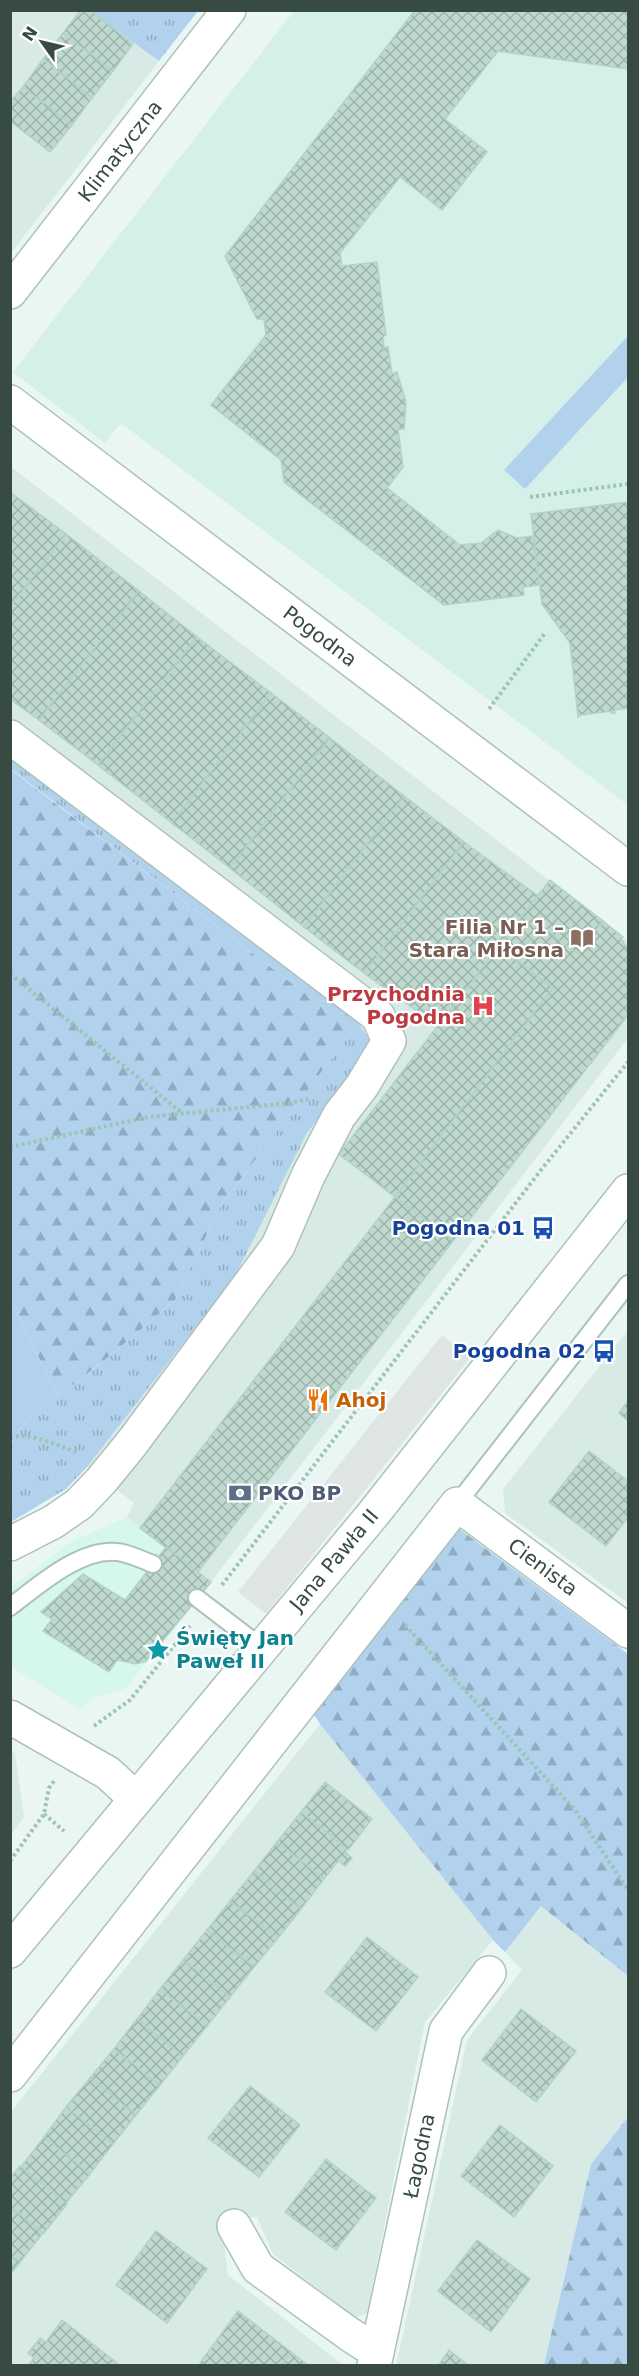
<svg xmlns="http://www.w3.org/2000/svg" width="639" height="2376" font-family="'DejaVu Sans',sans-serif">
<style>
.residential{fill:#d8eae5}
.commercial{fill:#d5f8ea}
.education{fill:#d4f0e8}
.grass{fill:url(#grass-tufts)}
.forest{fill:url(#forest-firs)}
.green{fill:#b1d1ec}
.parking{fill:#dfe5e2}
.building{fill:url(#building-cross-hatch);stroke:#b1d4c7;stroke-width:1.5}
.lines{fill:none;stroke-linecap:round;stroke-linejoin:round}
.service-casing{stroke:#acc2bb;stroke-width:20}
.minor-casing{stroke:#acc2bb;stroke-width:36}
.tertiary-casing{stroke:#acc2bb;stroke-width:36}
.path{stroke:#9cc5b7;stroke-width:4;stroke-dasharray:3 3;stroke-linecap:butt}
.service{stroke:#fff;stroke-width:16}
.minor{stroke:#fff;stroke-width:33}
.tertiary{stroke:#fff;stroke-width:33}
.labels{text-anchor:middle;stroke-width:4.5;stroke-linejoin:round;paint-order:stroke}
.street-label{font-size:20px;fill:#374b43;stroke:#fff}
.education-label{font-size:20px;font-weight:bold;fill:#785e54;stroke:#fff;text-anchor:end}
.health-label{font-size:20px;font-weight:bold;fill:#be3a42;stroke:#fff;text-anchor:end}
.transit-label{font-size:20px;font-weight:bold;fill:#164399;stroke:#fff;text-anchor:end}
.food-label{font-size:20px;font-weight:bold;fill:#c56008;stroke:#fff;text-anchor:start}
.service-label{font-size:20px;font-weight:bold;fill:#4e5e75;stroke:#fff;text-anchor:start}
.culture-label{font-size:20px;font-weight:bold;fill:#0d838f;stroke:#fff;text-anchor:start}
</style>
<defs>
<pattern id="grass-tufts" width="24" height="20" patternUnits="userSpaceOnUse" patternTransform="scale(1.5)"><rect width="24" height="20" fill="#b1d1ec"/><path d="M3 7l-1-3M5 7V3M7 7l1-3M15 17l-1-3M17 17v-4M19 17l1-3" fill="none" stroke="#91acc1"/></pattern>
<pattern id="forest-firs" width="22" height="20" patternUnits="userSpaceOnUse" patternTransform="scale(1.5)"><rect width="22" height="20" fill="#b1d1ec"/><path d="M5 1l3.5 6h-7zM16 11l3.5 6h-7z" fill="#91acc1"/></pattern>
<pattern id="building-cross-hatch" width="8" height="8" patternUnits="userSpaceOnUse" patternTransform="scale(1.5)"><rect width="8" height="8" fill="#bfd9cf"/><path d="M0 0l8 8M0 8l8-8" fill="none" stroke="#9cb2aa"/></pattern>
</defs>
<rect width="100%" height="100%" fill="#eaf6f3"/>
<g class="residential">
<polygon points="11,11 90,11 159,61 11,253"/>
<polygon points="10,466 628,941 628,1038 211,1582 127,1517 134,1503 87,1467 234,1278 307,1133 352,1075 11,753"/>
<polygon points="628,1330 628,1603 505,1513 503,1489"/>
<polygon points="320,1724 493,1940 425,2022 367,2313 356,2318 273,2254 257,2217 221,2221 228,2275 343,2365 11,2365 10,2113"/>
<polygon points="11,1750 15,1753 24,1817 11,1835"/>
<polygon points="541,1906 628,1976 628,2117 591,2164 544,2365 396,2366 467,2040 522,1970 505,1952"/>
</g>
<polygon class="commercial" points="127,1517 211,1582 125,1689 92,1698 80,1709 11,1667 11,1587 72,1541"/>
<polygon class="education" points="294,11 628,11 628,805 121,423 105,443 13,372"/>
<g class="grass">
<polygon points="90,11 198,11 159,61"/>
<polygon points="11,753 356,1020 369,1039 366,1057 307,1133 234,1278 87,1467 66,1489 11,1522 11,1443 27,1420 111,1355 175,1300 221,1205 353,1030 11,769"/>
</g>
<g class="forest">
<polygon points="10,769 353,1030 221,1205 175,1300 111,1355 58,1396 11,1302"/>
<polygon points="458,1528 628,1654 628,1976 541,1906 505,1952 493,1940 320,1724 313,1713"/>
<polygon points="628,2117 628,2365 544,2365 591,2164"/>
</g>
<g class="green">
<polygon points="628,336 628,377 525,489 504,470"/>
<polygon points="11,1302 58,1396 27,1420 11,1443"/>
</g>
<polygon class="parking" points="442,1335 470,1358 266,1614 238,1592"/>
<g class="building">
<polygon points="81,10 90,10 133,44 113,71 63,33"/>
<polygon points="415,10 628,10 628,69 498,51 445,119 487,152 442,210 400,177 340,253 342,266 377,262 386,335 383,336 384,348 388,347 392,374 397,372 406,402 404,429 398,429 403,467 387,488 460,545 481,543 498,530 517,538 533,536 539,585 523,587 524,595 444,605 284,482 281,460 211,405 266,335 264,319 257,319 225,256"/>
<polygon points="63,33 113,71 92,98 43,59"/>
<polygon points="43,59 92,98 72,125 23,87"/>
<polygon points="23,87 72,125 50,152 10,121 10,102"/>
<polygon points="10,492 66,534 10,607"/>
<polygon points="628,502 628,708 614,710 615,713 611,713 611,711 581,715 578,717 570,643 542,604 531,514"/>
<polygon points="66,534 139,591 39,720 10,699 10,607"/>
<polygon points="139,591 197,637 98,765 39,720"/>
<polygon points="197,637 271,693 172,823 98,765"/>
<polygon points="271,693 330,738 230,868 172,823"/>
<polygon points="330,738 404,796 304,927 230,868"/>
<polygon points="404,796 464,842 364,973 304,927"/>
<polygon points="464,842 538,896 438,1026 364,973"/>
<polygon points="550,880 603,921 578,954 541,926 515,959 553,988 395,1197 339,1154"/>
<polygon points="603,921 623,937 621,939 628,949 628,1015 453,1241 395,1197 553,988 515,959 541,926 578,954"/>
<polygon points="395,1197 453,1241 198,1572 140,1528"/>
<polygon points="628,1401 628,1421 619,1413"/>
<polygon points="589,1451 628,1481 628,1517 606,1546 549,1502"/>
<polygon points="166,1547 211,1582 146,1661 136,1664 117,1660 109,1672 43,1631 52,1619 41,1612 83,1574 125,1600"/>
<polygon points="325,1782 372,1819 348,1850 301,1812"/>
<polygon points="301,1812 347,1849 345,1852 352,1858 345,1866 338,1861 324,1879 277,1842"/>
<polygon points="277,1842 324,1879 301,1909 254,1871"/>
<polygon points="254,1871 301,1909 278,1938 230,1901"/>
<polygon points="230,1901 278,1938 254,1967 207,1930"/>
<polygon points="207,1930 254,1967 230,1997 183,1960"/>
<polygon points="367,1937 418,1977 376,2031 325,1992"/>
<polygon points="183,1960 230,1997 207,2026 160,1989"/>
<polygon points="160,1989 207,2026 183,2056 137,2019"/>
<polygon points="521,2009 576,2051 536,2102 482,2060"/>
<polygon points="137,2019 183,2056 160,2085 114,2049"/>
<polygon points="114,2049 160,2085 136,2115 90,2078"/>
<polygon points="90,2078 136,2115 113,2144 66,2107"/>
<polygon points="250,2086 300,2125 259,2177 208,2138"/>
<polygon points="66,2107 113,2144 90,2174 44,2137"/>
<polygon points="500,2125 553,2166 514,2217 461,2176"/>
<polygon points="44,2137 90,2174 66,2203 21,2167"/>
<polygon points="326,2159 376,2198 336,2250 285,2212"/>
<polygon points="20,2166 67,2204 44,2233 10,2207 10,2178"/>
<polygon points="10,2207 43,2233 20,2262 10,2255"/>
<polygon points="156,2231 207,2269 167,2323 116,2285"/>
<polygon points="477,2240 530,2279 491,2332 438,2291"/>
<polygon points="10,2255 20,2262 10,2275"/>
<polygon points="238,2311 291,2352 281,2366 203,2366 200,2363"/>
<polygon points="62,2320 117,2363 115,2366 28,2366 34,2358 28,2353 40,2338 46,2342"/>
<polygon points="449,2350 469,2366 438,2366"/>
<polygon points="291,2352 309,2366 281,2366"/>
</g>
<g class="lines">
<g class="service-casing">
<g id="service">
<polyline points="457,1504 628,1284"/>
<polyline points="197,1598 261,1647"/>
<path d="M10 1607C38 1586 80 1548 117 1552 129 1553 142 1560 153 1564"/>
</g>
</g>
<g class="minor-casing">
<g id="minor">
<polyline points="10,292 229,10"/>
<polyline points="10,402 628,869"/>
<polyline points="10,737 378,1016 389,1041 362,1086 339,1116 308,1176 278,1246 132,1443 101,1481 79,1504 53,1522 10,1544"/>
<polyline points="10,1717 108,1773 135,1798"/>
<polyline points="10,2075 457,1504 628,1631"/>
<polyline points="234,2226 258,2268 349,2334 377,2352"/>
<polyline points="374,2366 446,2031 489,1973"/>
</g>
</g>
<g class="tertiary-casing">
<polyline id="tertiary" points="10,1951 374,1513 628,1191"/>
</g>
<g class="path">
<polyline points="530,497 628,484"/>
<polyline points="489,709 545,633"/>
<polyline points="10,974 182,1113"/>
<polyline points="10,1147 149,1117 290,1103 308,1099"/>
<path d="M10 1438C26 1430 62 1447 78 1453"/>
<polyline points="222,1585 541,1170 628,1062"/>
<polyline points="405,1625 575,1810 628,1890"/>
<polyline points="94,1726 130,1700 190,1626"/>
<polyline points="44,1814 64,1831"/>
<polyline points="10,1861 44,1814 49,1788 54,1781"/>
</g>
<use href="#service" class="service"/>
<use href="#minor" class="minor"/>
<use href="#tertiary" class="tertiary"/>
</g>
<defs>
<g id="library-bare" transform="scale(1.8)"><path d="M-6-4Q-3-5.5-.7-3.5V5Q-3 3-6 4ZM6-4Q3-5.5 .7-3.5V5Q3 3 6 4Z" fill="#8d6e63" stroke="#fff" stroke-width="2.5" paint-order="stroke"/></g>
<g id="hospital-bare" transform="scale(1.8)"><path d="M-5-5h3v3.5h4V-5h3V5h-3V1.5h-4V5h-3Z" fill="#e0444e" stroke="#fff" stroke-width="2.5" paint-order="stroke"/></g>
<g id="bus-bare" transform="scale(1.8)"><path d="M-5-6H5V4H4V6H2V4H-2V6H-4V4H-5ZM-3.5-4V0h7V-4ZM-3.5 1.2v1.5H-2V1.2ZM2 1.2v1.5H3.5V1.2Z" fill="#1a4fb4" stroke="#fff" stroke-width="2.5" paint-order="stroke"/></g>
<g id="restaurant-bare" transform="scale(1.8)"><path d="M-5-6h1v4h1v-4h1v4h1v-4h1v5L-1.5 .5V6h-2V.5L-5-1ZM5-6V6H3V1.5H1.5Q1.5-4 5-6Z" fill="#e8710a" stroke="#fff" stroke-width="2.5" paint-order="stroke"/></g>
<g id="bank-bare" transform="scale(1.8)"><path d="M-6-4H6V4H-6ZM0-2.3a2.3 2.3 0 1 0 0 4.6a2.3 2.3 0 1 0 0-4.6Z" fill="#5c6f8a" stroke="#fff" stroke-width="2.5" paint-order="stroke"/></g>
<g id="sight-bare" transform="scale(1.8)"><path d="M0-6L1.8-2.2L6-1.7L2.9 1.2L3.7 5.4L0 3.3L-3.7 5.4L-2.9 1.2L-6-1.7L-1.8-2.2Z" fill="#0f9aa8" stroke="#fff" stroke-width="2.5" paint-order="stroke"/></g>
</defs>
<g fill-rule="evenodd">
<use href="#library-bare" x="582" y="938"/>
<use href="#hospital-bare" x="483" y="1006"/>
<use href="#bus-bare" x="543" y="1228"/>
<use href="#bus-bare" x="604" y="1351"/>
<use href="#restaurant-bare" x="318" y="1400"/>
<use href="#bank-bare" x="240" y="1493"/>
<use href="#sight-bare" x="158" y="1650"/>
</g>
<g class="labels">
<g class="street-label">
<text transform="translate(120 151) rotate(-52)" y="7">Klimatyczna</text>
<text transform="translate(320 636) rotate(37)" y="7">Pogodna</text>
<text transform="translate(334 1560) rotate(-50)" y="7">Jana Pawła II</text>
<text transform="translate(543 1567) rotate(37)" y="7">Cienista</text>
<text transform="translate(419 2156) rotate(-78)" y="7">Łagodna</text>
</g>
<g class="education-label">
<text x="564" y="934">Filia Nr 1 –<tspan x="564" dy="23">Stara Miłosna</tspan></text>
</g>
<g class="health-label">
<text x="465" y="1001">Przychodnia<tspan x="465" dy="23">Pogodna</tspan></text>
</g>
<g class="transit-label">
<text x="525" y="1235">Pogodna 01</text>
<text x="586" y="1358">Pogodna 02</text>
</g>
<g class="food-label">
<text x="336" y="1407">Ahoj</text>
</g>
<g class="service-label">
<text x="258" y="1500">PKO BP</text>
</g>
<g class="culture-label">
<text x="176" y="1645">Święty Jan<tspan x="176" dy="23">Paweł II</tspan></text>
</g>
</g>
<rect width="639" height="2376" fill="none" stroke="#374b43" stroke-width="24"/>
<g transform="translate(42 42) rotate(304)" stroke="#ffffff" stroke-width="4.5" paint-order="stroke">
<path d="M0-4.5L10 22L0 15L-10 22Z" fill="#374b43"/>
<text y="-9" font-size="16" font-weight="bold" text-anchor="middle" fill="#374b43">N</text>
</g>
</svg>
